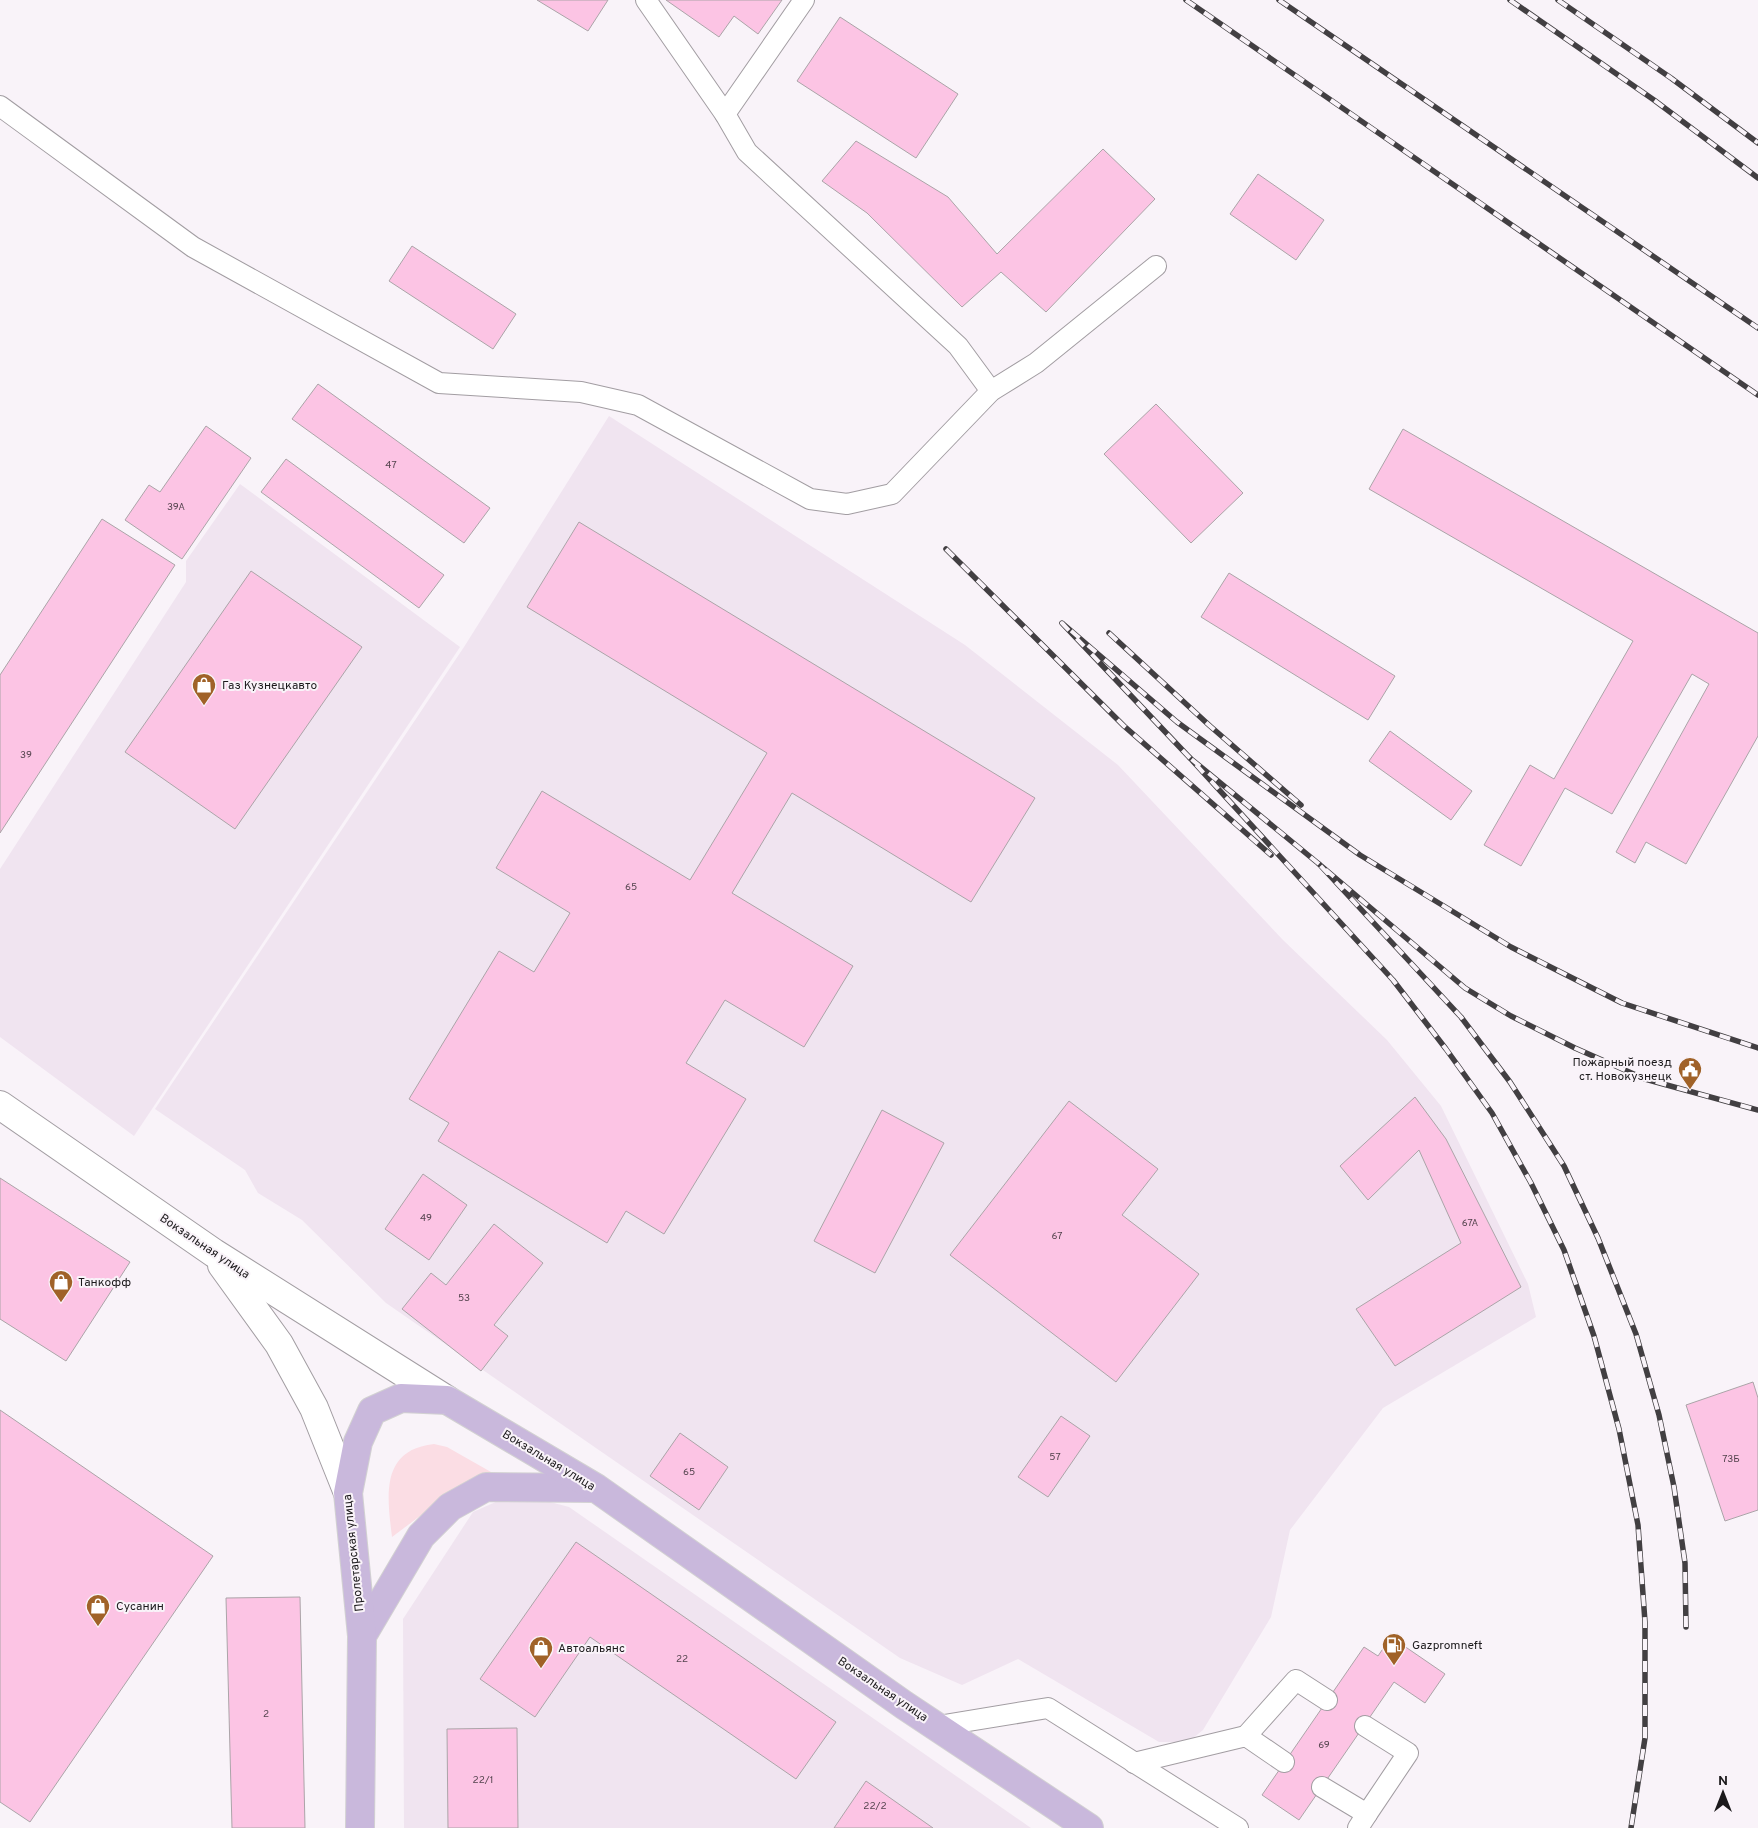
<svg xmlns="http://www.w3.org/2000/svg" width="1758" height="1828" font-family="Overpass,sans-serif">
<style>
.built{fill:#f0e4f0}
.green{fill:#fbdde4}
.building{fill:#fcc4e4;stroke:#aba4a8}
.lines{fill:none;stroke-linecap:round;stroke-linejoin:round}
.service-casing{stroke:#a29da2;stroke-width:22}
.secondary-casing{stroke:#a29da2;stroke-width:30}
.primary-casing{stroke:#d2d1d2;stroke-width:30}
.service{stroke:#fff;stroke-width:20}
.secondary{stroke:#fff;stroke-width:28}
.primary{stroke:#c9b8dc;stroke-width:28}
.rail-casing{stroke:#423f42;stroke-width:5.5}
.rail{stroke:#f9f3f9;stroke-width:4;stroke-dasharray:11;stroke-linecap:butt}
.labels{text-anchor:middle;stroke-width:4;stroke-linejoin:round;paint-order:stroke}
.number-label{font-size:10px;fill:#54444e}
.poi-label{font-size:12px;fill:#1c1a1c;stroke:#f9f3f9;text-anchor:start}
.street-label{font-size:12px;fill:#1c1a1c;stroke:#f9f3f9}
</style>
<rect width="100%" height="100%" fill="#f9f3f9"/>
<g class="built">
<polygon points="609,416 965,645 1118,765 1283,940 1387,1040 1441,1106 1528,1284 1536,1317 1383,1408 1290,1530 1271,1617 1203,1730 1188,1742 1159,1742 1018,1659 962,1685 900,1658 386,1303 302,1220 258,1193 245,1170 155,1109 464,647"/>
<polygon points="240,484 460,647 134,1136 0,1037 0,869 186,582 186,561"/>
<polygon points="535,1498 569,1507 1031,1828 404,1828 403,1619 473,1512 498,1501"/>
</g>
<path class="green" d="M434 1444 447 1447 491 1472 448 1495 392 1537C387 1496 380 1450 434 1444Z"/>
<g class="building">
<polygon points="537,0 608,0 588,31"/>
<polygon points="666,0 782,0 758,34 734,16 719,37"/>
<polygon points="840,17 958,94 916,158 797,81"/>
<polygon points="856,141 948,197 997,254 1103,149 1155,199 1046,312 1001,272 962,307 867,213 822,181"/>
<polygon points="1258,174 1324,220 1296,260 1230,214"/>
<polygon points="412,246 516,314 493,349 389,281"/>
<polygon points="318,384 490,508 464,543 292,419"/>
<polygon points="1156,404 1243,493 1191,543 1104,454"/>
<polygon points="206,426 251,458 182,559 125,520 149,485 160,492"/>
<polygon points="1403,429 1758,633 1758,736 1686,864 1646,842 1635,863 1616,852 1709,684 1692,674 1612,814 1565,788 1521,866 1484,845 1530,765 1554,779 1633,641 1369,489"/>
<polygon points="286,459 444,575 419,608 261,492"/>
<polygon points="102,519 175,565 0,833 0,675"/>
<polygon points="579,522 1035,798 971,902 792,793 732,893 853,966 804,1047 725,1000 686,1063 746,1099 664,1234 626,1211 607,1243 438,1141 449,1123 409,1099 499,951 534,972 570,913 496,868 542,791 690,880 767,753 527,607"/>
<polygon points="251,571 362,647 235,829 125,752"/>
<polygon points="1229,573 1395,676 1368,720 1201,617"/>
<polygon points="1390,731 1472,791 1451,820 1369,761"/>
<polygon points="1415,1097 1446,1139 1521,1287 1395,1366 1356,1309 1461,1243 1419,1150 1368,1200 1340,1166"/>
<polygon points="1069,1101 1158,1169 1122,1215 1199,1274 1116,1382 950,1255"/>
<polygon points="882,1110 944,1143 875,1273 814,1241"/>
<polygon points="423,1174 467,1205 429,1260 385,1229"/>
<polygon points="0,1178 130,1262 66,1361 0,1319"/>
<polygon points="494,1224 543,1263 494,1325 508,1336 481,1371 402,1309 431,1273 446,1285"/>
<polygon points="1753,1382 1758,1398 1758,1510 1725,1521 1686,1405"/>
<polygon points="0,1410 213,1556 30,1822 0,1802"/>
<polygon points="1061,1416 1090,1436 1048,1497 1018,1477"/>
<polygon points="680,1433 728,1467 699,1510 650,1476"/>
<polygon points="576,1542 836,1722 796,1779 590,1637 535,1717 480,1679"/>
<polygon points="300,1597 305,1828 232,1828 226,1598"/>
<polygon points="1391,1637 1445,1674 1425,1703 1394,1682 1299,1820 1262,1795 1364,1647 1378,1656"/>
<polygon points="517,1728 518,1828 448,1828 447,1729"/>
<polygon points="866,1781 933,1828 834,1828"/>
</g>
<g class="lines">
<g class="service-casing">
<g id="service">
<polyline points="646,0 725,114 747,152 958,346 991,391"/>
<polyline points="0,106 193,247 439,383 581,392 638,405 810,499 847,504 892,494 991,391 1036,363 1156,266"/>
<polyline points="725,114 804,0"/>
<polyline points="938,1726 1048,1708 1238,1828"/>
<polyline points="1365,1726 1408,1753 1367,1814"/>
<polyline points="1246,1736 1296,1680 1327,1700"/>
<polyline points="1134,1763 1246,1736 1284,1762"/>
<polyline points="1322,1787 1367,1814 1358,1828"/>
</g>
</g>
<g class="secondary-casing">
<g id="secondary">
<polyline points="0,1105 214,1253 447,1400"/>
<polyline points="222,1265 279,1344 314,1408 348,1493"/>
</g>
</g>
<g class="primary-casing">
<g id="primary">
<polyline points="362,1636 421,1536 450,1507 486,1487 594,1488"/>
<polyline points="360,1828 362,1636 348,1493 358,1442 372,1411 401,1398 447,1400 596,1488 904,1705 1089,1828"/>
</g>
</g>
<use href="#service" class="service"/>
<use href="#secondary" class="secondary"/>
<use href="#primary" class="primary"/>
<g class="rail-casing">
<g id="rail">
<polyline points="1186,0 1758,395"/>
<polyline points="1279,0 1758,328"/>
<polyline points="1510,0 1654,100 1758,178"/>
<polyline points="1558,0 1671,78 1758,143"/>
<polyline points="946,549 1124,726 1271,855"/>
<polyline points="1109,633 1210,726 1301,805"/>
<polyline points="1190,758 1062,623 1177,722 1360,855 1511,947 1622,1003 1758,1048"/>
<polyline points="1319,864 1190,758 1393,980 1446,1049 1492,1113 1531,1183 1564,1250 1594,1336 1619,1429 1638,1525 1645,1622 1645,1738 1631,1828"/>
<polyline points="1686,1627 1685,1563 1674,1487 1659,1415 1636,1334 1598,1238 1564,1166 1510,1082 1461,1017 1319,864 1465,988 1511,1016 1575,1048 1645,1079 1758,1110"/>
</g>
</g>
<use href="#rail" class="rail"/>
</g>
<defs>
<g id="shop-pin" transform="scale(1.25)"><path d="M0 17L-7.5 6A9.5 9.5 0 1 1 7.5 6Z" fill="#a06228" stroke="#f9f3f9"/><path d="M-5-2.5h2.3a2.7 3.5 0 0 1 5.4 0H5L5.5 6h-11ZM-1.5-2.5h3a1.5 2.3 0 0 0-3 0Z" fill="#fff"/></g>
<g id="civic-pin" transform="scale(1.25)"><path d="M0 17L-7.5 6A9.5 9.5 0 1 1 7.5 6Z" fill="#a06228" stroke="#f9f3f9"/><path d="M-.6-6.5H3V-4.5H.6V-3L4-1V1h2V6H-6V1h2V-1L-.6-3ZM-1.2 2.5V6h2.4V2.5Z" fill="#fff"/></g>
<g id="fuel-pin" transform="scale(1.25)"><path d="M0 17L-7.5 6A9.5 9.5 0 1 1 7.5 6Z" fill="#a06228" stroke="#f9f3f9"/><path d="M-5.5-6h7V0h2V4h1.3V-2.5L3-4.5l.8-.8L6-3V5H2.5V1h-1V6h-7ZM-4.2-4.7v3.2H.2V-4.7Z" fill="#fff"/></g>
</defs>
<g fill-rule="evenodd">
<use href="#shop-pin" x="204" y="685"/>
<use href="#civic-pin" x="1690" y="1069"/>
<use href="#shop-pin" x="61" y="1282"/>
<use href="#shop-pin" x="98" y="1606"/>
<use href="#fuel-pin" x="1394" y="1645"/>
<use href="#shop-pin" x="541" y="1648"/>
</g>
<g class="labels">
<g class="number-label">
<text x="391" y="468">47</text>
<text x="176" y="510">39А</text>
<text x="26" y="758">39</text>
<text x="631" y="890">65</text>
<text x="426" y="1221">49</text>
<text x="1470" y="1226">67А</text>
<text x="1057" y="1239">67</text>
<text x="464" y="1301">53</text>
<text x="1055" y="1460">57</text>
<text x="1731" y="1462">73Б</text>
<text x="689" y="1475">65</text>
<text x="682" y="1662">22</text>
<text x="266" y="1717">2</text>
<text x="1324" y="1748">69</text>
<text x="483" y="1783">22/1</text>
<text x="875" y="1809">22/2</text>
</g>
<g class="poi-label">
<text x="222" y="689">Газ Кузнецкавто</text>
<text x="1672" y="1066" text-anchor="end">Пожарный поезд<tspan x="1672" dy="14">ст. Новокузнецк</tspan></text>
<text x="78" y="1286">Танкофф</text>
<text x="116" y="1610">Сусанин</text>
<text x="1412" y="1649">Gazpromneft</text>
<text x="558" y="1652">Автоальянс</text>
</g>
<g class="street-label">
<text transform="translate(205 1246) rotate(34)" y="4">Вокзальная улица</text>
<text transform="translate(549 1460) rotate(31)" y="4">Вокзальная улица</text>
<text transform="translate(353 1553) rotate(-96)" y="4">Пролетарская улица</text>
<text transform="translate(883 1689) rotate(34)" y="4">Вокзальная улица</text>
</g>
</g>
<g transform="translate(1723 1793)" stroke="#f9f3f9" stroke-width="4" paint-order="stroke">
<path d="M0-4L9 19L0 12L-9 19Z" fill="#1c1a1c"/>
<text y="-8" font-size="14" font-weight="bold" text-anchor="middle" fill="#1c1a1c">N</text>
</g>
</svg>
